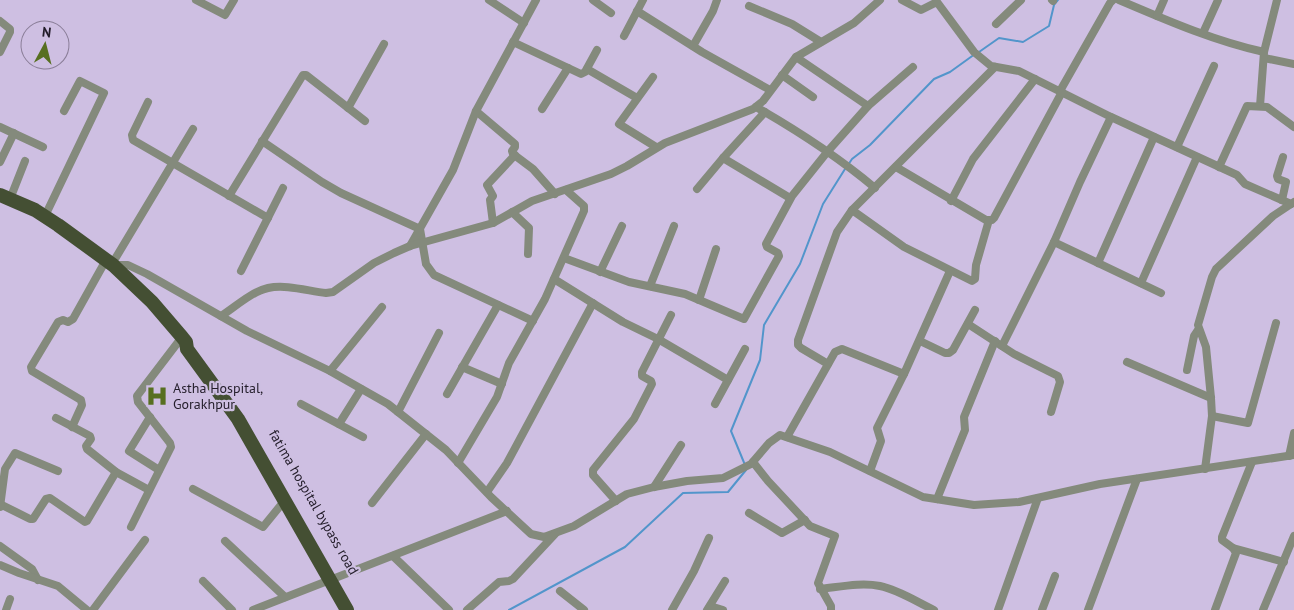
<svg xmlns="http://www.w3.org/2000/svg" width="1294" height="610" font-family="'PT Sans',sans-serif">
<style>
.lines{fill:none;stroke-linecap:round;stroke-linejoin:round}
.stream{stroke:#5295cb;stroke-width:2}
.minor{stroke:#848a7c;stroke-width:8}
.trunk{stroke:#444f33;stroke-width:14}
.labels{text-anchor:middle;stroke-width:4.5;stroke-linejoin:round;paint-order:stroke}
.poi-label{font-size:14px;fill:#231d2a;stroke:#cebfe2;text-anchor:start}
.street-label{font-size:14px;fill:#231d2a;stroke:#cebfe2}
</style>
<rect width="100%" height="100%" fill="#cebfe2"/>
<g class="lines">
<g class="stream">
<polyline points="979,52 999,38 1023,42 1049,26 1054,5 1058,0"/>
<polyline points="848,165 852,159 870,145 934,79 950,72 975,54"/>
<polyline points="745,465 731,431 760,360 764,325 800,264 823,204 845,169"/>
<polyline points="509,610 625,547 683,493 728,492 746,470"/>
</g>
<g class="minor">
<polyline points="196,0 225,15 234,0"/>
<polyline points="489,0 524,23"/>
<polyline points="593,0 611,13"/>
<polyline points="902,0 921,10 937,2 974,52 991,66 1019,71 1111,117 1237,175 1245,184 1291,204"/>
<polyline points="1052,0 1053,1"/>
<path d="M1119 0C1166 20 1214 41 1264 52"/>
<polyline points="749,6 792,24 821,42"/>
<polyline points="637,11 702,52 770,90"/>
<polyline points="1157,16 1164,0"/>
<polyline points="0,21 10,29 10,32 0,52"/>
<polyline points="996,24 1021,0"/>
<polyline points="1203,33 1218,0"/>
<polyline points="624,36 643,0"/>
<polyline points="513,42 581,74 585,72 597,50"/>
<polyline points="693,46 713,11 717,0"/>
<polyline points="796,57 868,106"/>
<polyline points="1264,58 1294,64"/>
<polyline points="587,69 637,98"/>
<polyline points="782,75 813,97"/>
<polyline points="653,77 619,124 656,147"/>
<polyline points="1060,91 1110,3 1113,0"/>
<polyline points="148,102 132,135 133,140 268,218"/>
<polyline points="1260,106 1264,52 1277,0"/>
<path d="M756 107C798 131 838 157 875 188"/>
<polyline points="348,108 384,44"/>
<polyline points="542,109 568,68"/>
<polyline points="476,111 515,144 515,147 512,151 513,154 533,169 555,194"/>
<polyline points="0,127 43,147"/>
<polyline points="262,141 322,182 341,193 420,229 426,264 434,275 533,321"/>
<polyline points="1177,147 1214,66"/>
<polyline points="723,158 790,198"/>
<polyline points="0,162 14,133"/>
<polyline points="896,167 986,220 992,220 994,218 1062,92"/>
<polyline points="1219,167 1247,106 1267,107 1294,127"/>
<polyline points="697,189 723,158 765,112"/>
<polyline points="229,196 303,75 306,75 365,121"/>
<polyline points="10,199 25,161"/>
<polyline points="1282,200 1286,182 1278,179 1277,176 1283,157"/>
<polyline points="951,201 973,159 1035,79"/>
<polyline points="852,210 904,247 972,281 975,279 976,265 989,220"/>
<polyline points="512,212 529,228 528,254"/>
<polyline points="45,216 104,93 80,81 64,111"/>
<polyline points="493,223 490,200 493,196 487,185 515,155"/>
<polyline points="1054,242 1161,293"/>
<polyline points="410,246 453,170 476,111 536,0"/>
<polyline points="564,258 629,282 685,294 744,319 779,256 778,253 767,247 766,244 792,196 828,151 868,106 913,67"/>
<polyline points="1098,263 1154,137"/>
<polyline points="112,264 193,129"/>
<polyline points="113,265 128,265 147,274 247,331 330,371 388,404 446,450 491,497 531,534 544,537 574,526 627,494 654,487 687,481 723,478 751,464 769,443 780,435 830,452 923,497 974,505 1019,502 1100,484 1294,455"/>
<polyline points="241,271 283,188"/>
<polyline points="600,272 622,226"/>
<polyline points="554,279 623,322 658,339 728,380"/>
<polyline points="1141,283 1197,157"/>
<polyline points="650,286 674,226"/>
<polyline points="699,300 716,249"/>
<path d="M221 316C235 307 251 292 268 288 286 284 308 291 326 293L333 292 374 263 394 253 410 246 493 223 532 201 611 174 627 166 665 143 753 109 763 101 796 57 854 23 880 0"/>
<polyline points="968,324 1014,354 1058,376 1060,382 1051,412"/>
<polyline points="920,341 945,353 949,353 953,350 975,310"/>
<polyline points="1002,346 1054,242 1080,182 1111,117"/>
<polyline points="1127,362 1211,398"/>
<polyline points="828,364 801,348 798,345 798,340 837,232 852,210 995,67"/>
<polyline points="462,367 502,384"/>
<polyline points="1187,370 1194,336 1198,330"/>
<polyline points="330,371 382,307"/>
<polyline points="447,394 498,305"/>
<polyline points="301,404 363,437"/>
<polyline points="715,404 745,349"/>
<polyline points="398,412 439,333"/>
<polyline points="1212,416 1248,423 1276,323"/>
<polyline points="150,417 129,451 159,470"/>
<polyline points="56,418 90,436 91,439 86,446 87,449 116,472 149,490"/>
<polyline points="339,424 361,389"/>
<polyline points="72,427 82,405 81,400 32,371 31,367 58,322 63,320 68,322 73,319 106,260"/>
<polyline points="787,437 835,352 842,349 904,374"/>
<polyline points="1289,456 1294,433"/>
<polyline points="753,462 768,481 810,526 835,536 818,583 831,606 831,610"/>
<polyline points="458,463 497,397 509,363 545,299 584,211 584,206 566,190"/>
<polyline points="1205,469 1212,416 1211,398 1206,347 1198,325 1212,277 1216,269 1273,216 1294,202"/>
<polyline points="870,471 881,441 877,428 904,374 950,271"/>
<polyline points="654,487 681,445"/>
<polyline points="193,489 263,527 285,500"/>
<polyline points="487,492 507,463 593,303"/>
<polyline points="937,499 965,430 964,417 995,341"/>
<polyline points="616,501 593,475 593,470 634,419 652,384 651,381 642,376 642,372 671,315"/>
<polyline points="372,503 426,434"/>
<polyline points="0,504 30,519 33,519 46,499 50,498 85,522 87,521 116,472"/>
<polyline points="0,507 5,469 15,453 58,471"/>
<polyline points="749,513 782,533 805,520"/>
<polyline points="131,527 171,447 170,443 138,402 137,396 182,337"/>
<polyline points="225,541 285,597"/>
<polyline points="0,546 32,569 38,580"/>
<polyline points="1233,548 1284,562"/>
<polyline points="393,556 449,610"/>
<polyline points="0,565 19,573 58,586 87,610"/>
<polyline points="203,581 232,610"/>
<path d="M820 589C839 587 861 582 880 586 899 590 917 602 934 610"/>
<polyline points="560,591 584,610"/>
<polyline points="710,606 723,610"/>
<polyline points="6,610 10,599"/>
<polyline points="93,610 145,540"/>
<polyline points="253,610 507,511"/>
<polyline points="467,610 499,582 509,581 513,579 555,534"/>
<polyline points="672,610 694,571 709,538"/>
<polyline points="707,610 725,581"/>
<polyline points="998,610 1038,498"/>
<polyline points="1042,610 1055,576"/>
<polyline points="1088,610 1137,479"/>
<polyline points="1215,610 1236,553 1233,548 1222,540 1222,537 1252,462"/>
<polyline points="1263,610 1294,536"/>
</g>
<polyline class="trunk" points="0,195 35,210 58,225 113,265 152,302 182,337 186,342 187,349 238,419 347,610"/>
</g>
<defs>
<g id="hospital-bare" transform="scale(1.725)"><path d="M-5-5h3v3.5h4V-5h3V5h-3V1.5h-4V5h-3Z" fill="#576f20" stroke="#cebfe2" stroke-width="2.5" paint-order="stroke"/></g>
</defs>
<g fill-rule="evenodd">
<use href="#hospital-bare" x="157" y="396"/>
</g>
<g class="labels">
<g class="poi-label">
<text x="173" y="393">Astha Hospital,<tspan x="173" dy="16">Gorakhpur</tspan></text>
</g>
<g class="street-label">
<text transform="translate(314 502) rotate(60)" y="5">fatima hospital bypass road</text>
</g>
</g>
<g transform="translate(45 45) rotate(7)"><circle r="24" fill="#cebfe2" stroke="#8a7e98"/>
<path d="M0-4L9 19L0 12L-9 19Z" fill="#576f20"/>
<text y="-8" font-size="14" font-weight="bold" text-anchor="middle" fill="#231d2a">N</text>
</g>
</svg>
